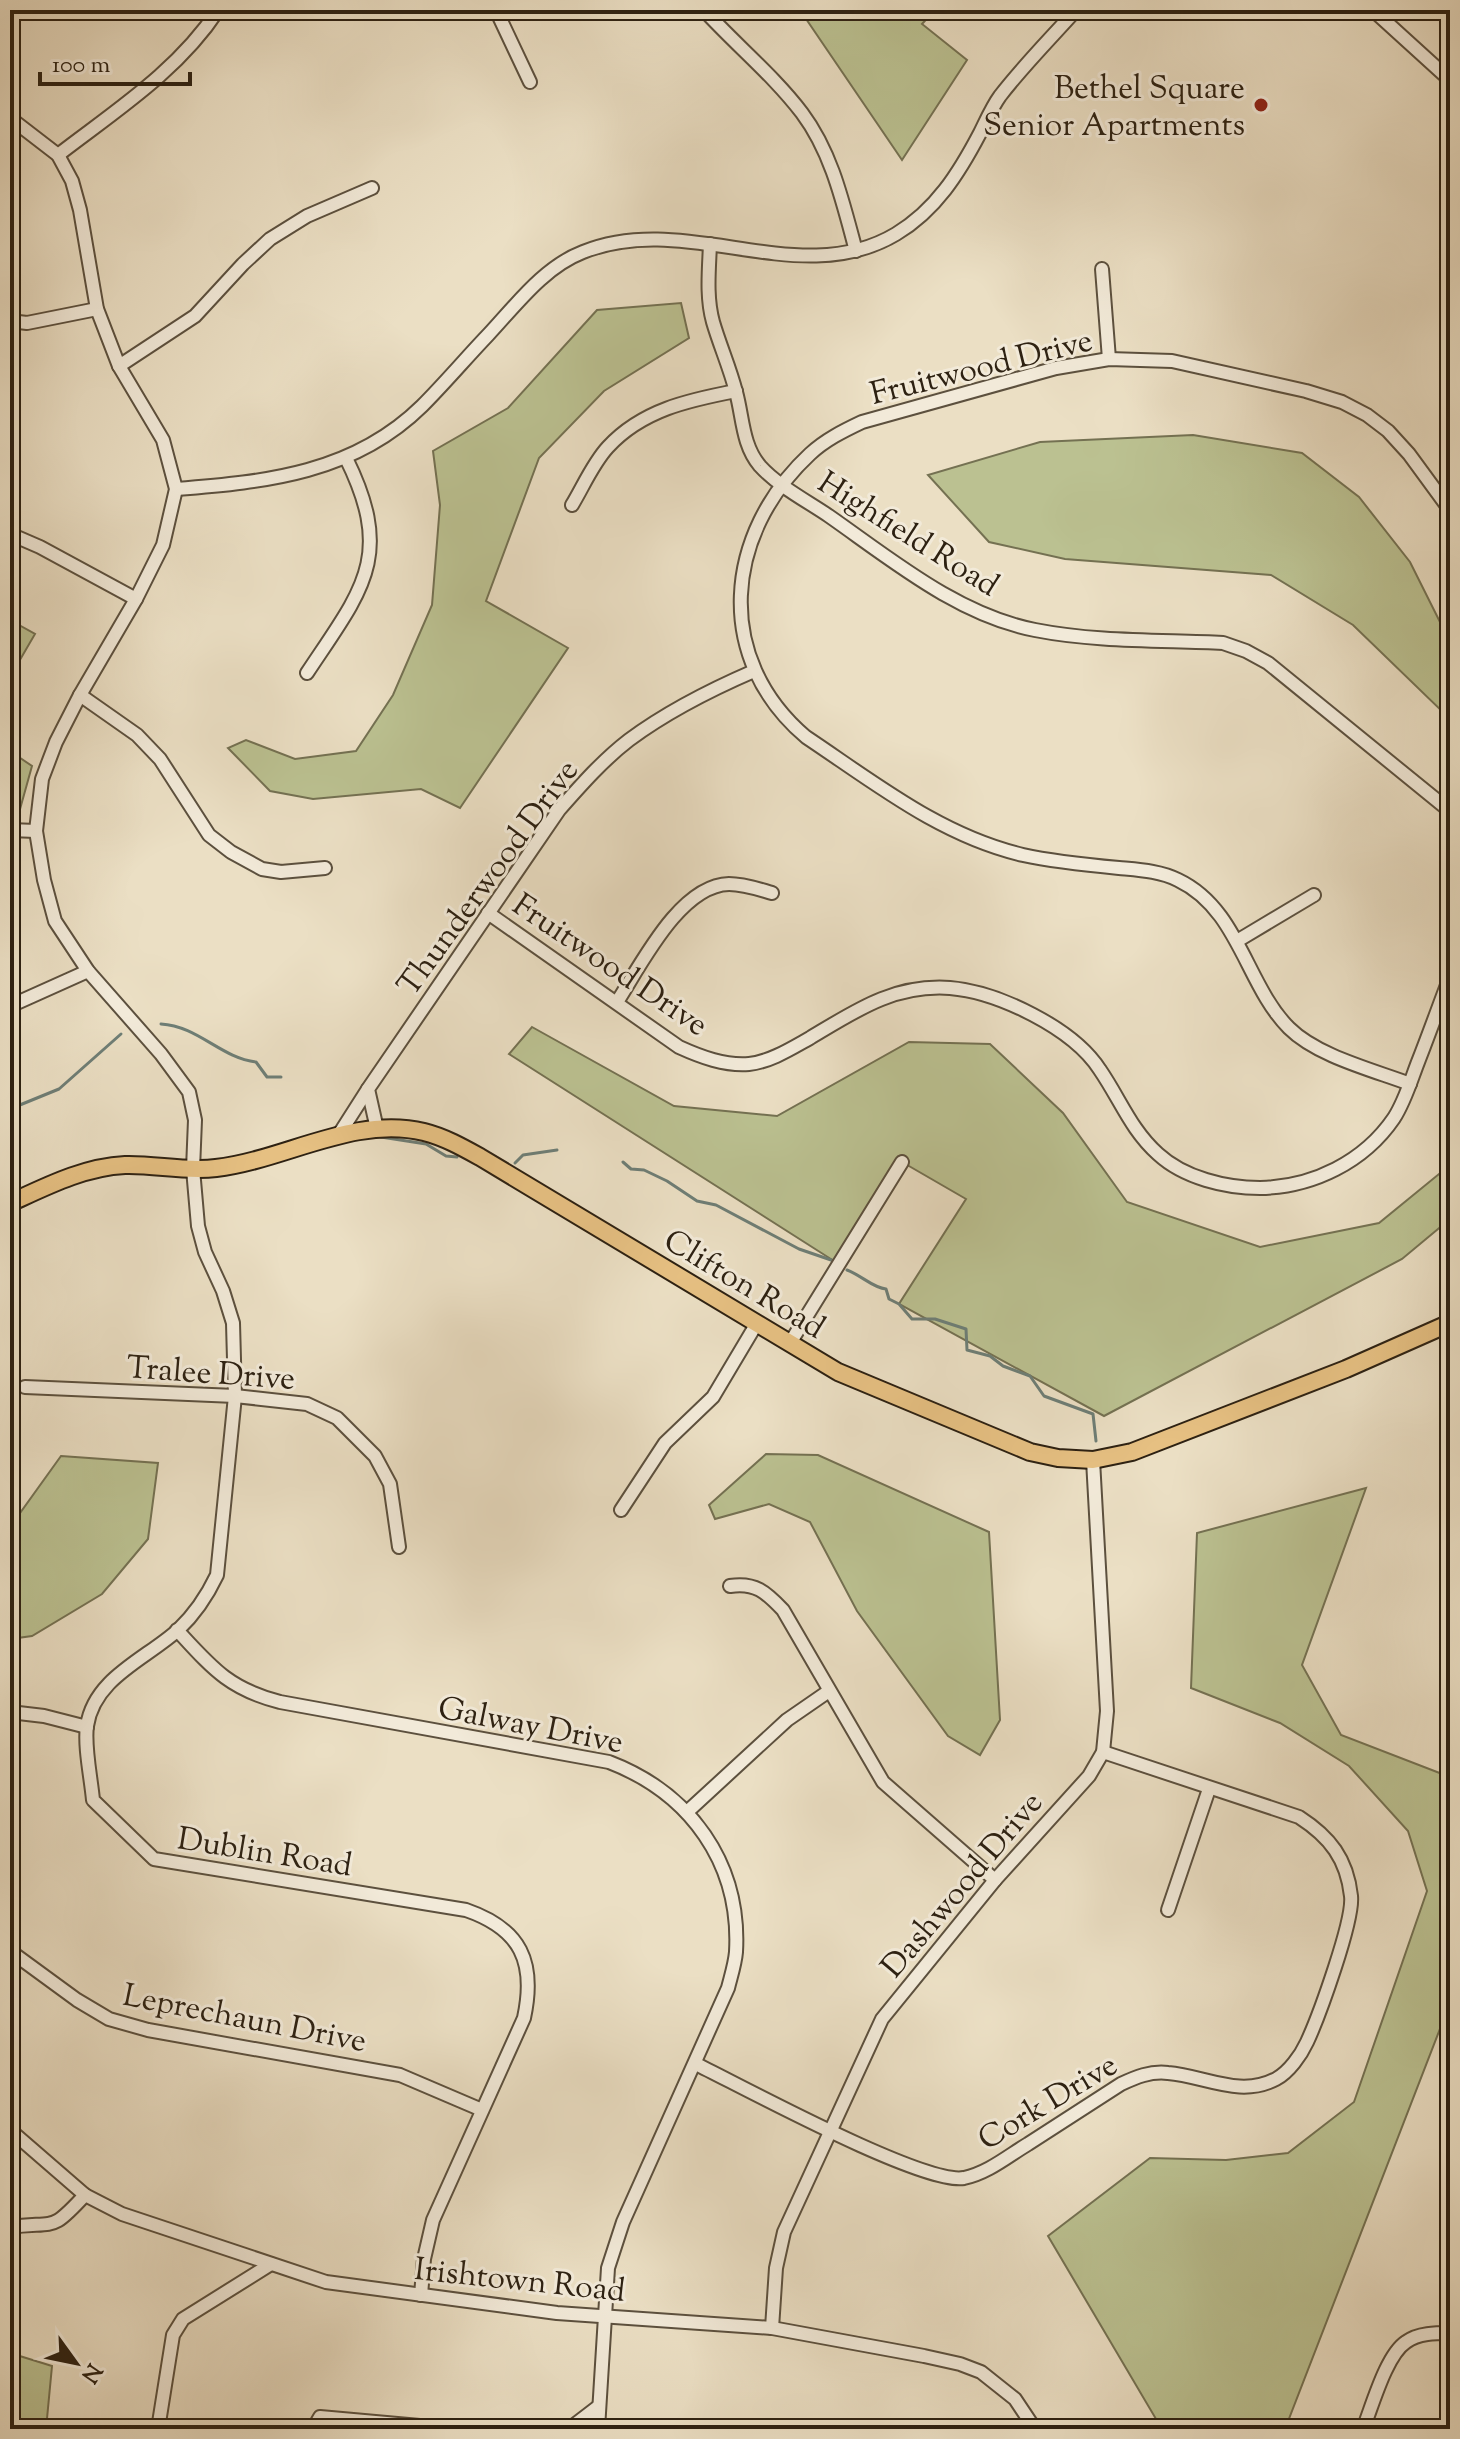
<svg xmlns="http://www.w3.org/2000/svg" width="1460" height="2439" font-family="'Sorts Mill Goudy',serif">
<style>
.green{fill:#bbc191;stroke:#747152;stroke-width:2}
.lines{fill:none;stroke-linecap:round;stroke-linejoin:round}
.stream{stroke:#6e7e76;stroke-width:3}
.minor-casing{stroke:#5c503e;stroke-width:16}
.major-casing{stroke:#2d2112;stroke-width:20}
.minor{stroke:#f2ead9;stroke-width:12}
.major{stroke:#e6c082;stroke-width:16}
.poi-dot{fill:#8f2418;stroke:#f2ead9;stroke-width:3}
.labels{text-anchor:middle;stroke-width:6;stroke-linejoin:round;paint-order:stroke}
.poi-label{font-size:32px;fill:#2d2112;stroke:#f2ead9;text-anchor:end}
.street-label{font-size:32px;fill:#2d2112;stroke:#f2ead9}
</style>
<rect width="100%" height="100%" fill="#ebdfc4"/>
<filter id="stains"><feTurbulence type="fractalNoise" baseFrequency=".0025" numOctaves="4"/><feColorMatrix values="0 0 0 0 .2 0 0 0 0 .09 0 0 0 0 .02 0 0 0 .5 -.17"/></filter>
<radialGradient id="worn" r=".72"><stop offset=".6" stop-color="#630" stop-opacity="0"/><stop offset="1" stop-color="#630" stop-opacity=".3"/></radialGradient>
<g class="green">
<polygon points="800,10 935,10 922,24 967,60 902,160"/>
<polygon points="681,303 689,338 604,391 539,458 486,601 568,648 460,808 421,789 313,799 270,791 228,748 246,740 295,759 356,751 393,695 432,605 440,505 433,451 508,408 597,310"/>
<polygon points="1193,435 1302,453 1359,497 1410,562 1450,642 1450,719 1353,625 1271,575 1065,559 989,542 928,475 1040,442"/>
<polygon points="10,620 35,634 10,677"/>
<polygon points="10,751 32,766 17,820 10,820"/>
<polygon points="532,1027 674,1106 777,1116 909,1042 990,1044 1063,1113 1127,1202 1260,1247 1379,1223 1450,1165 1450,1219 1402,1259 1104,1416 899,1304 966,1199 902,1162 834,1261 509,1054"/>
<polygon points="766,1454 818,1455 989,1532 1000,1720 980,1755 948,1736 857,1611 810,1522 769,1504 715,1519 709,1505"/>
<polygon points="61,1456 158,1463 148,1539 102,1594 32,1636 10,1639 10,1527"/>
<polygon points="1366,1488 1302,1665 1341,1735 1450,1777 1450,2003 1285,2429 1154,2429 1159,2424 1048,2236 1150,2158 1226,2160 1288,2153 1354,2102 1427,1891 1408,1831 1349,1766 1280,1723 1191,1688 1197,1533"/>
<polygon points="10,2353 52,2366 46,2429 10,2429"/>
</g>
<g class="lines">
<g class="stream">
<path d="M161 1024C198 1026 221 1058 256 1062L267 1077H281"/>
<polyline points="10,1109 59,1089 121,1034"/>
<polyline points="381,1137 426,1144 446,1156 457,1157"/>
<polyline points="623,1162 631,1169 644,1170 667,1181 697,1201 716,1205 799,1249 834,1261"/>
<polyline points="515,1163 523,1155 557,1150"/>
<path d="M847 1270C861 1275 873 1288 886 1289L889 1299 899 1304 912 1319H935L966 1329 967 1350 990 1356 1003 1366 1030 1376 1044 1396 1093 1414 1096 1441"/>
</g>
<g class="minor-casing">
<g id="minor">
<polyline points="496,10 530,82"/>
<path d="M704 10C736 45 774 76 802 113 832 153 843 203 856 251"/>
<polyline points="1373,10 1450,80"/>
<path d="M10 118 58 155 72 181 80 210 97 309 119 366 163 440 176 489 163 545 136 599 80 695 56 742 42 779 36 831 44 880 55 921 88 971 161 1054 189 1092 195 1120 193 1169 198 1226 205 1252 223 1291 233 1323 235 1396 217 1575C207 1596 195 1614 178 1630 146 1659 94 1678 87 1726 84 1746 91 1778 93 1800L154 1859 466 1910C521 1929 536 1962 524 2018L433 2220 424 2259 421 2295"/>
<path d="M58 155C115 111 178 71 218 10"/>
<path d="M710 244C709 270 706 297 713 322 720 346 730 368 736 392 743 417 742 445 760 466 778 486 807 501 829 516 892 560 958 615 1035 630 1096 642 1161 640 1223 643L1246 651 1268 663 1450 811"/>
<polyline points="1102,269 1109,359"/>
<polyline points="10,321 27,323 97,309"/>
<polyline points="119,366 195,316 243,264 270,239 307,216 372,188"/>
<path d="M176 489C267 482 354 473 422 406 445 383 466 358 488 335 516 305 544 267 583 252 687 210 799 292 896 234 936 210 959 173 980 133 986 121 992 107 1000 96 1023 66 1051 38 1076 10"/>
<path d="M572 505C583 487 593 463 608 447 642 410 689 400 736 391"/>
<polyline points="10,534 40,547 136,599"/>
<path d="M307 673C362 590 395 557 346 458"/>
<polyline points="80,695 137,735 160,759 209,835 231,852 262,869 281,872 325,868"/>
<polyline points="10,830 36,831"/>
<path d="M488 913 679 1047C701 1057 725 1066 749 1064 770 1062 792 1048 810 1038 855 1011 894 984 950 988 998 992 1073 1028 1100 1070 1120 1099 1131 1130 1158 1154 1184 1178 1226 1188 1260 1188 1313 1187 1364 1162 1394 1118 1405 1101 1411 1080 1418 1062 1429 1034 1439 1006 1450 977"/>
<polyline points="1237,941 1314,895"/>
<path d="M617 1002C641 965 680 885 729 884 744 884 758 889 772 893"/>
<polyline points="10,1006 88,971"/>
<path d="M1410 1084C1373 1070 1317 1056 1289 1028 1246 985 1239 909 1178 880 1160 871 1140 870 1119 868 1087 865 1055 862 1023 855 941 836 875 783 806 737 713 658 724 534 810 454 825 440 843 431 862 422L1056 368 1109 359 1172 361 1306 391 1342 402 1367 415 1388 431 1409 454 1450 510"/>
<path d="M377 1129 368 1089 559 810C581 785 603 760 629 740 668 711 710 690 754 671"/>
<polyline points="338,1136 368,1089"/>
<polyline points="790,1343 902,1162"/>
<polyline points="25,1387 235,1396 307,1404 337,1418 375,1456 390,1484 399,1547"/>
<polyline points="621,1510 665,1443 713,1397 757,1323"/>
<path d="M730 1586C755 1582 766 1592 783 1610L883 1782 995 1880"/>
<path d="M177 1630C212 1668 229 1689 280 1702L609 1762C690 1793 741 1863 736 1952 735 1964 731 1976 728 1988L623 2222 608 2268 598 2429"/>
<polyline points="10,1712 44,1716 87,1727"/>
<polyline points="687,1812 787,1720 829,1691"/>
<polyline points="1168,1910 1209,1789"/>
<polyline points="10,1951 77,2000 109,2019 148,2030 400,2075 482,2110"/>
<path d="M696 2064C743 2087 923 2185 964 2178 988 2173 1008 2156 1028 2144 1059 2124 1090 2104 1121 2084 1136 2077 1150 2071 1168 2073 1205 2076 1240 2098 1276 2079 1289 2072 1301 2055 1307 2042 1319 2016 1354 1920 1351 1896 1347 1859 1330 1837 1299 1817L1103 1752"/>
<polyline points="10,2130 85,2195 122,2214 326,2282 557,2313 772,2328 924,2356 960,2364 981,2372 1015,2399 1035,2429"/>
<path d="M10 2227C57 2221 50 2233 85 2195"/>
<polyline points="772,2328 776,2268 784,2232 882,2019 995,1880 1089,1776 1103,1752 1107,1711 1093,1460"/>
<polyline points="158,2429 173,2335 183,2319 271,2264"/>
<polyline points="313,2429 320,2417 453,2429"/>
<polyline points="569,2429 599,2406"/>
<path d="M1363 2429C1372 2407 1386 2355 1406 2342 1418 2333 1436 2333 1450 2333"/>
</g>
</g>
<g class="major-casing">
<path id="major" d="M10 1203C47 1186 84 1167 125 1165 155 1164 185 1172 216 1168 285 1160 354 1115 424 1132 444 1137 462 1147 480 1157L838 1372 1030 1452 1058 1458 1093 1460 1132 1452 1346 1369 1450 1323"/>
</g>
<use href="#minor" class="minor"/>
<use href="#major" class="major"/>
</g>
<circle class="poi-dot" cx="1261" cy="105" r="8"/>
<g class="labels">
<g class="poi-label">
<text x="1245" y="98">Bethel Square<tspan x="1245" dy="37">Senior Apartments</tspan></text>
</g>
<g class="street-label">
<text transform="translate(981 366) rotate(-14)" y="11">Fruitwood Drive</text>
<text transform="translate(909 533) rotate(32)" y="11">Highfield Road</text>
<text transform="translate(487 877) rotate(-54)" y="11">Thunderwood Drive</text>
<text transform="translate(611 964) rotate(34)" y="11">Fruitwood Drive</text>
<text transform="translate(745 1283) rotate(31)" y="11">Clifton Road</text>
<text transform="translate(211 1372) rotate(4)" y="11">Tralee Drive</text>
<text transform="translate(531 1724) rotate(11)" y="11">Galway Drive</text>
<text transform="translate(265 1851) rotate(9)" y="11">Dublin Road</text>
<text transform="translate(961 1884) rotate(-50)" y="11">Dashwood Drive</text>
<text transform="translate(245 2017) rotate(11)" y="11">Leprechaun Drive</text>
<text transform="translate(1047 2101) rotate(-31)" y="11">Cork Drive</text>
<text transform="translate(520 2279) rotate(6)" y="11">Irishtown Road</text>
</g>
</g>
<rect width="1460" height="2439" fill="none" stroke="#ebdfc4" stroke-width="40"/>
<rect x="12" y="12" width="1436" height="2415" fill="none" stroke="#2d2112" stroke-width="4"/>
<rect x="20" y="20" width="1420" height="2399" fill="none" stroke="#2d2112" stroke-width="2"/>
<g transform="translate(76 2363) rotate(123)" stroke="#f2ead9" stroke-width="6" paint-order="stroke">
<path d="M0-6L14 30L0 20L-14 30Z" fill="#2d2112"/>
<text y="-12" font-size="22" font-weight="bold" text-anchor="middle" fill="#2d2112">N</text>
</g>
<path d="M40 72v12h150v-12" fill="none" stroke="#2d2112" stroke-width="4"/>
<text x="52" y="72" font-size="24" fill="#2d2112" stroke="#f2ead9" stroke-width="6" paint-order="stroke">100 m</text>
<rect width="100%" height="100%" filter="url(#stains)"/>
<rect width="100%" height="100%" fill="url(#worn)"/>
</svg>
